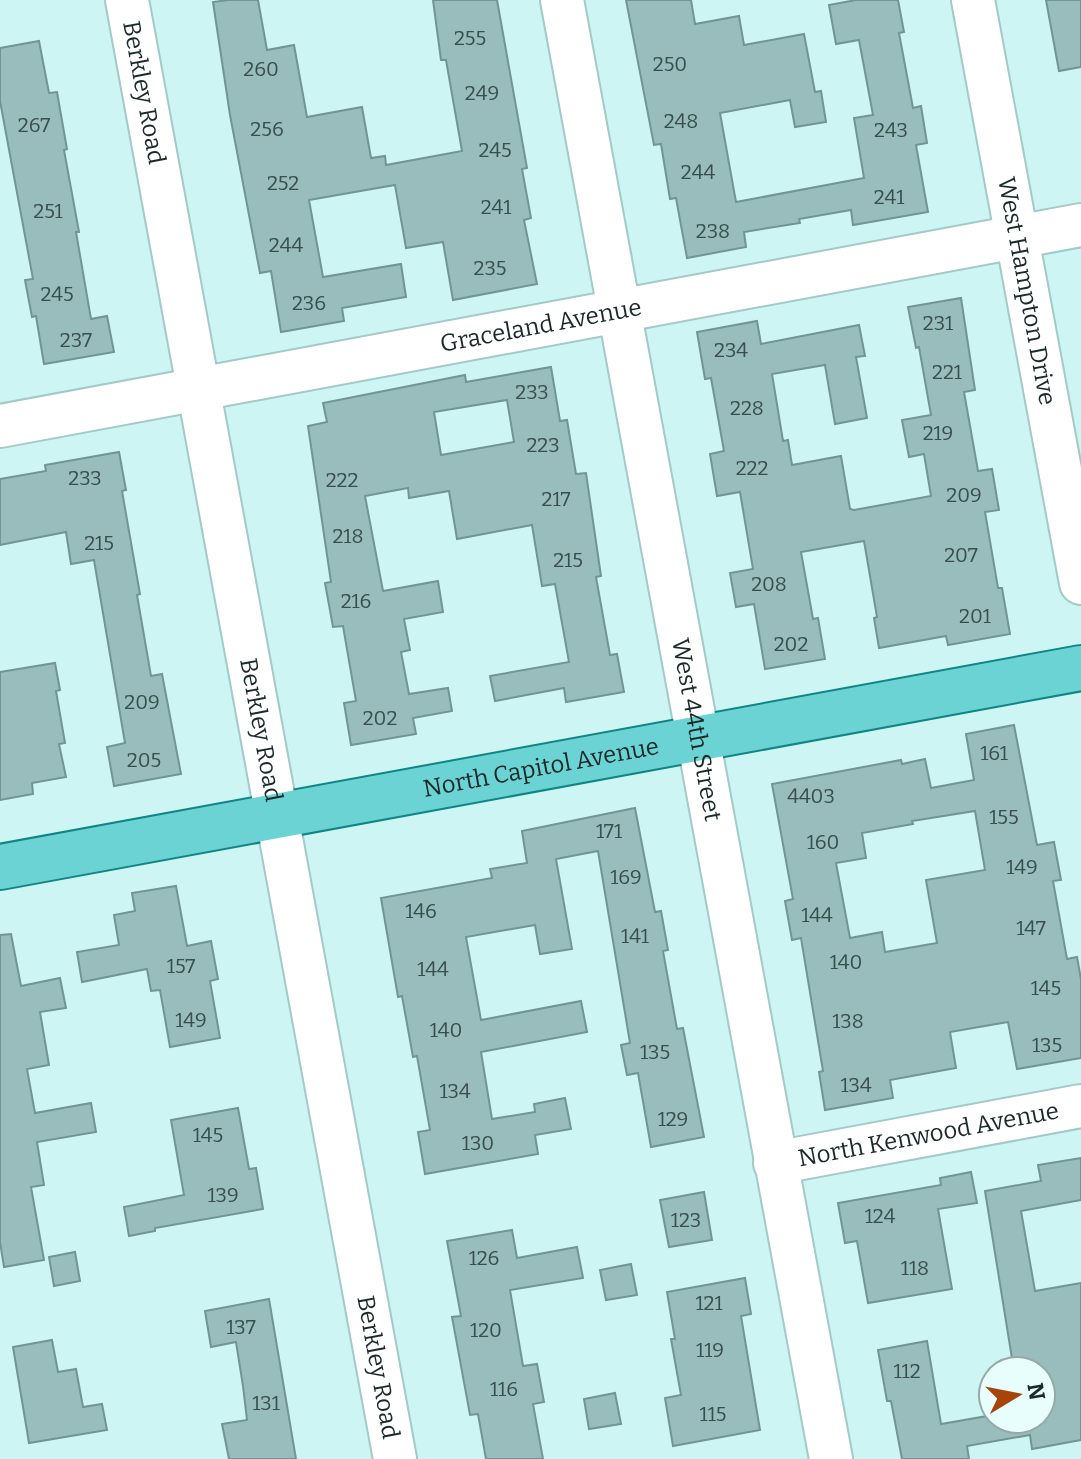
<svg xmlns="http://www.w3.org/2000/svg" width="1081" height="1459" font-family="Bitter,serif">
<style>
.building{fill:#98bdbc;stroke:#709594;stroke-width:2;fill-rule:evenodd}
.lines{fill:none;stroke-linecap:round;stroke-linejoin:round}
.minor-casing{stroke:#a3c9c8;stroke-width:46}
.major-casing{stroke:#0f8584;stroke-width:48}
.minor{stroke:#fff;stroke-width:42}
.major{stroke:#6bd3d3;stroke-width:44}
.labels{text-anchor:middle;stroke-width:8;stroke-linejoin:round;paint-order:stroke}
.number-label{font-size:20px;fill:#3a4e4e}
.street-label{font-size:24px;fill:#1b2929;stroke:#e7fefd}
</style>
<rect width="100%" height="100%" fill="#cdf5f3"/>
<g class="building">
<polygon points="228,0 258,0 267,50 294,45 307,117 362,107 371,158 385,156 386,165 462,151 446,60 441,60 433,0 497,0 527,168 522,169 531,218 524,220 537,284 453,300 443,242 406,248 395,185 309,200 323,277 401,264 406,297 342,308 344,321 281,332 271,271 260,273 230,115 213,2"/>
<polygon points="626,0 691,0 695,24 739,16 744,45 804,34 815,92 821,91 826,122 795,127 790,100 720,113 736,202 864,178 854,118 873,115 859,40 836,44 829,5 856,0 898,0 904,32 899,33 913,108 921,106 927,143 916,145 928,212 853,225 851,210 799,219 800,223 744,232 746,247 687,258 676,198 670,199 661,144 654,145"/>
<polygon points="1046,0 1081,0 1081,67 1059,71"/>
<polygon points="39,41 49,93 57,92 67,149 64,150 79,232 76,232 91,319 107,316 114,352 44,364 36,316 32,317 25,280 33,279 0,101 0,48"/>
<polygon points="961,298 975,390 964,392 978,471 992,469 999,510 985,512 998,588 1002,588 1010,634 948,645 946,636 879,648 874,618 877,617 864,541 801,552 813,619 818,618 825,659 765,669 754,604 736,607 730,573 753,569 740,492 717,496 710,454 724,451 711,378 705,379 697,332 757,321 761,344 859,325 865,356 856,357 867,418 835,424 825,365 772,374 783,441 788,440 792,465 841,456 850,509 854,510 931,496 924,454 909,457 902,420 931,415 919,347 916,348 908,307"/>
<path d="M551 367 560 421 567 420 576 474 586 473 601 576 596 577 610 655 617 654 624 692 566 702 564 688 495 701 490 676 569 662 555 584 542 586 532 525 457 539 449 491 409 498 408 488 365 496 383 591 438 581 443 612 404 619 410 650 401 652 409 694 448 688 452 711 413 718 416 734 351 745 344 703 356 701 343 626 333 627 325 583 331 582 308 426 327 422 323 403 465 375 466 382ZM507 400 514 442 441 455 434 412Z"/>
<polygon points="119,452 126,490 122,491 140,594 137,595 151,676 162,674 181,774 114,786 107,747 125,743 94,560 71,564 66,532 0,545 0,479 46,471 45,465"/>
<polygon points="55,663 60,690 56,691 65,743 59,744 66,777 32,783 33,794 0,800 0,672"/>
<path d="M1014 725 1037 845 1054 842 1061 880 1053 881 1067 959 1077 957 1081 979V1058L1017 1069 1008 1022 950 1032 956 1068 890 1080 893 1098 825 1110 819 1072 823 1071 801 938 792 940 785 901 793 899 772 784 901 760 902 764 925 759 931 788 974 780 966 734ZM975 811 985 870 926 880 937 943 885 952 882 932 850 938 836 863 866 858 862 833 913 824 912 821Z"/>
<polygon points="635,808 655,912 661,911 668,950 663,951 677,1029 683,1028 704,1137 651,1147 638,1073 627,1075 621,1045 630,1043 598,851 556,859 572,949 540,954 535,925 466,937 481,1020 581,1001 587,1032 481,1052 492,1119 535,1112 534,1104 565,1098 571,1129 535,1135 538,1154 425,1174 418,1132 430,1130 417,1056 413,1057 402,996 398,997 381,898 492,878 490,869 527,863 522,831"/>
<polygon points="176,886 187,946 211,941 218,979 210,981 220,1038 170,1047 160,990 151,991 147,969 82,982 77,952 119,945 114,915 135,911 132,893"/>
<polygon points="11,934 21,986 60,978 66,1008 40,1012 49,1065 27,1069 35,1113 91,1103 96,1132 37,1142 44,1185 31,1187 44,1260 4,1267 0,1242 0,935"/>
<polygon points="238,1108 249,1169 256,1168 263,1209 155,1228 155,1231 129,1236 124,1207 184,1195 171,1120"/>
<polygon points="1081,1158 1081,1200 1021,1211 1035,1291 1081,1283 1081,1440 1032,1449 1030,1435 967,1446 969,1459 902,1459 891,1401 887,1401 878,1350 927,1341 941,1424 993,1415 993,1419 1041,1419 1041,1371 1014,1371 985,1191 1041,1181 1038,1165"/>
<polygon points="971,1172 977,1203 938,1209 952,1289 868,1303 857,1241 845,1243 838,1203 941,1185 940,1178"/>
<polygon points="704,1192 712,1240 669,1247 660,1200"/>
<polygon points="512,1230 517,1258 577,1247 583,1278 510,1290 523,1366 537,1364 544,1402 533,1404 543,1459 486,1459 478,1414 470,1415 452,1317 461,1316 447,1241"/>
<polygon points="75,1252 80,1281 54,1286 49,1257"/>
<polygon points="631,1264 637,1295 606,1300 600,1270"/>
<polygon points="745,1278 751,1314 741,1316 760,1430 673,1446 665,1398 681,1395 671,1339 675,1339 667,1292"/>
<polygon points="269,1299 296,1459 229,1459 222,1424 247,1420 243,1386 236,1342 211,1347 205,1311"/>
<polygon points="52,1340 58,1372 76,1369 83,1407 102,1404 107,1430 29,1443 13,1347"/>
<polygon points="615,1393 621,1424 589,1429 584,1399"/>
</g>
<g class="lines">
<g class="minor-casing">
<g id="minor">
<path id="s1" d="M127 0 395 1459"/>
<path id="s2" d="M562 0 831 1459"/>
<path id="s3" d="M973 0 1081 583"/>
<path id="s4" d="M0 426 1081 225"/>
<path id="s5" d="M775 1163 1081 1106"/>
</g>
</g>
<g class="major-casing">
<g id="major">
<path id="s6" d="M0 867 1081 668"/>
</g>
</g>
<use href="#minor" class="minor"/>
<use href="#major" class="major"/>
</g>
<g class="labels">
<g class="number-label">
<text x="470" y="45">255</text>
<text x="670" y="71">250</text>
<text x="261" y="76">260</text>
<text x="482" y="100">249</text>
<text x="681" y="128">248</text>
<text x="34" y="132">267</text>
<text x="267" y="136">256</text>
<text x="891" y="137">243</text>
<text x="495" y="157">245</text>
<text x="698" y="179">244</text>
<text x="283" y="190">252</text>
<text x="889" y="204">241</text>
<text x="496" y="214">241</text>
<text x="48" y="218">251</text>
<text x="713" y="238">238</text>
<text x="286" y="252">244</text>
<text x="490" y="275">235</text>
<text x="57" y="301">245</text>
<text x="309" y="310">236</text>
<text x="938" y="330">231</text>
<text x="76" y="347">237</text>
<text x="731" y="357">234</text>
<text x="947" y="379">221</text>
<text x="532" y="399">233</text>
<text x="747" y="415">228</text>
<text x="938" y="440">219</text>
<text x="543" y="452">223</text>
<text x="752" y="475">222</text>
<text x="85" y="485">233</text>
<text x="342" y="487">222</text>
<text x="964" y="502">209</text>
<text x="556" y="506">217</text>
<text x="348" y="543">218</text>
<text x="99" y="550">215</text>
<text x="961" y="562">207</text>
<text x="568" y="567">215</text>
<text x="769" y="591">208</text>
<text x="356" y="608">216</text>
<text x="975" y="623">201</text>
<text x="791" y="651">202</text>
<text x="142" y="709">209</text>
<text x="380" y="725">202</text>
<text x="994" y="760">161</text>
<text x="144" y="767">205</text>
<text x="811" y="803">4403</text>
<text x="1004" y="824">155</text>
<text x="609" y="838">171</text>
<text x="823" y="849">160</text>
<text x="1022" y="874">149</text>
<text x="626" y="884">169</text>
<text x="421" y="918">146</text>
<text x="817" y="922">144</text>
<text x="1031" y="935">147</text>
<text x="635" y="943">141</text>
<text x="846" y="969">140</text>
<text x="181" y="973">157</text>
<text x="433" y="976">144</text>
<text x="1046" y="995">145</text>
<text x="191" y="1027">149</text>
<text x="848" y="1028">138</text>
<text x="446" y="1037">140</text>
<text x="1047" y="1052">135</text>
<text x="655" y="1059">135</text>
<text x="856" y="1092">134</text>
<text x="455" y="1098">134</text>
<text x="673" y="1126">129</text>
<text x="208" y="1142">145</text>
<text x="478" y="1150">130</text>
<text x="223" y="1202">139</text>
<text x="880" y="1223">124</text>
<text x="686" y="1227">123</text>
<text x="484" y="1265">126</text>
<text x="915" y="1275">118</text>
<text x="709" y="1310">121</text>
<text x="241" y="1334">137</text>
<text x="486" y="1337">120</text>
<text x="710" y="1357">119</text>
<text x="907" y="1378">112</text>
<text x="504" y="1396">116</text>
<text x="266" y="1410">131</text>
<text x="713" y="1421">115</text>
</g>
<g class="street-label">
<text dy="8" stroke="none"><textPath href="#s1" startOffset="94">Berkley Road</textPath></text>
<text dy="8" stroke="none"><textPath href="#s3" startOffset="296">West Hampton Drive</textPath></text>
<text dy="8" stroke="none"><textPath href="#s4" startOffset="550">Graceland Avenue</textPath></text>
<text dy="8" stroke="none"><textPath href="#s2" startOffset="742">West 44th Street</textPath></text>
<text dy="8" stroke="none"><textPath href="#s1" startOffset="742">Berkley Road</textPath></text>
<text dy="8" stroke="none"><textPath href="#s6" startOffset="550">North Capitol Avenue</textPath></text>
<text dy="8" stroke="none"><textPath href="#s5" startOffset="156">North Kenwood Avenue</textPath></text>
<text dy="8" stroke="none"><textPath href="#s1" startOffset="1390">Berkley Road</textPath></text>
</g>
</g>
<g transform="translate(1017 1395) rotate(80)"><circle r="38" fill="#e7fefd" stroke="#95a9a8" stroke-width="2"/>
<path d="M0-6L14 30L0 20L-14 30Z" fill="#a7440a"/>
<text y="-12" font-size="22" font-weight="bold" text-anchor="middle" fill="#1b2929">N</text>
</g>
</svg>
